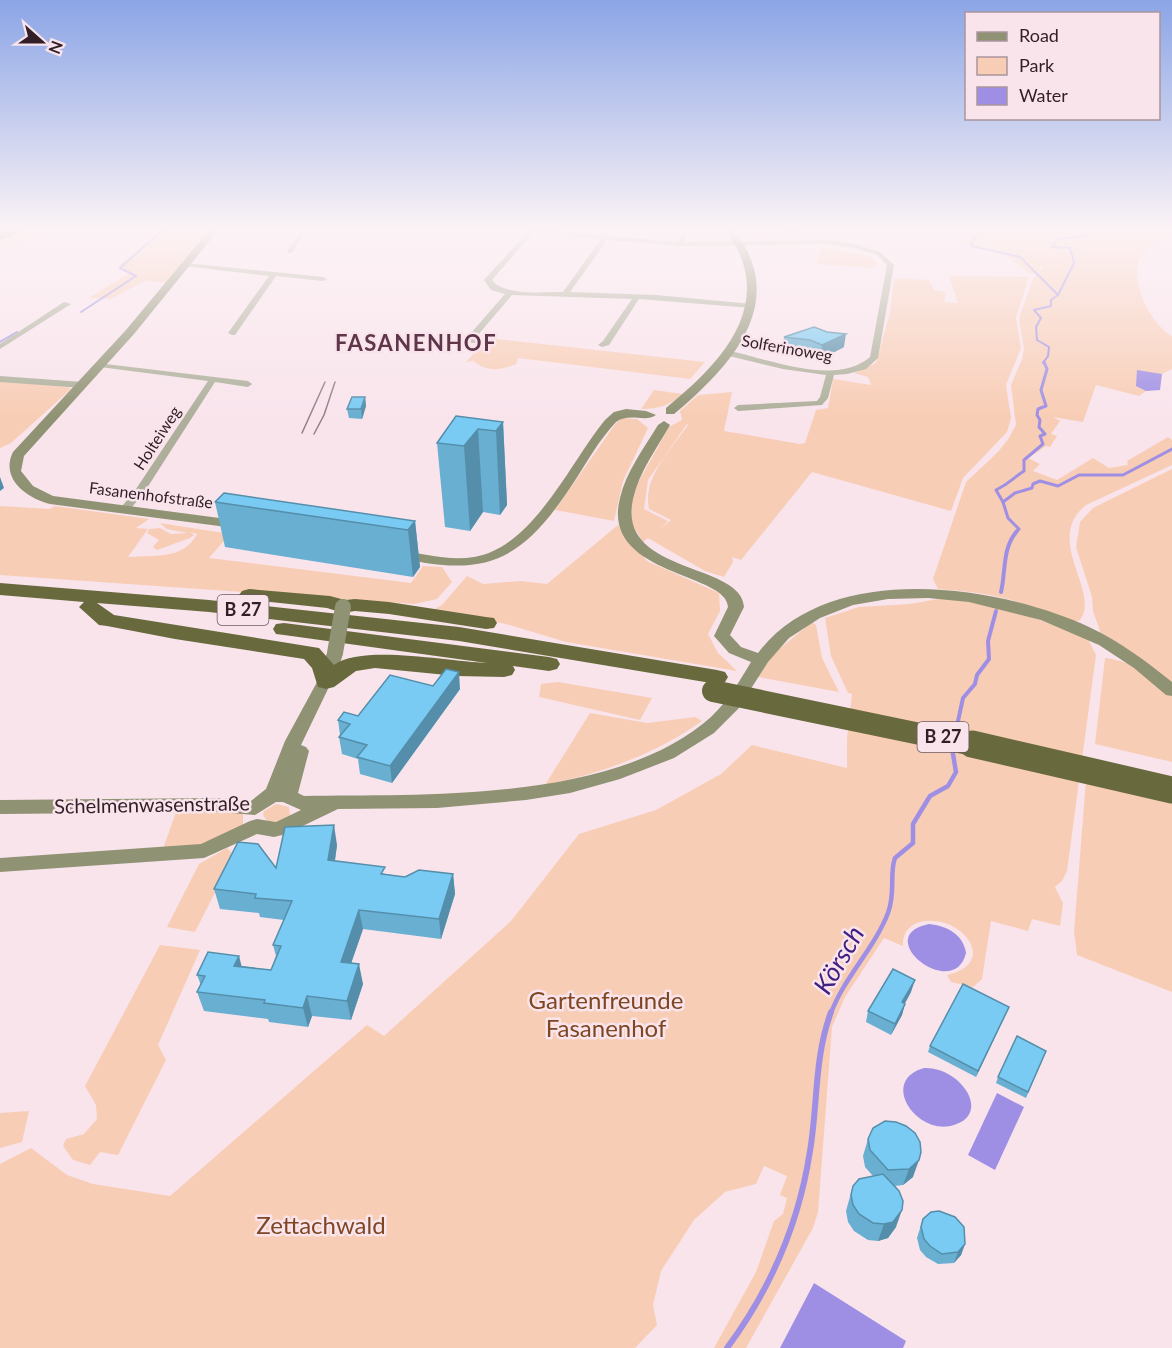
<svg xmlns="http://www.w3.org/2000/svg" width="1172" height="1348" font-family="Lato,sans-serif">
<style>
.green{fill:#f8cdb5;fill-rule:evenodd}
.water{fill:#9f8fe4}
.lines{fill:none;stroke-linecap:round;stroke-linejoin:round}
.stream-far4{stroke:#9f8fe4;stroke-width:2}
.stream-far3{stroke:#9f8fe4;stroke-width:3}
.stream-far2{stroke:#9f8fe4;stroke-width:4}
.stream-far1{stroke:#9f8fe4;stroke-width:4.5}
.stream{stroke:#9f8fe4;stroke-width:6}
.street{fill:#adaf9a;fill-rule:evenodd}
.secondary{fill:#8f9273;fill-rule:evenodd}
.highway{fill:#686a3e;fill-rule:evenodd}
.tram{stroke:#937f87;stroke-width:1.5}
.secondary-bridge{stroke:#8f9273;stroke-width:16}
.highway-bridge-far1{stroke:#686a3e;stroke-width:22}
.highway-bridge{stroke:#686a3e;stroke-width:27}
.wall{fill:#68afd1}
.shaded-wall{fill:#558eaa}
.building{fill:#79cbf3;stroke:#558eaa;stroke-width:1.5}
.labels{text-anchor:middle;stroke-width:5;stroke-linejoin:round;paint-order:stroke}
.far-street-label{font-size:16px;fill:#311e26;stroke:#f9e4ec}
.shield{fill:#f9e4ec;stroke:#6d5961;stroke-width:1.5}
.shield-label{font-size:18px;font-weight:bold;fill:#311e26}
.street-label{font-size:20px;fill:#311e26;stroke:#f9e4ec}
.far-district-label{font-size:22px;font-weight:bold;letter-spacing:1.5px;fill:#5f3649;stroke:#f9e4ec}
.near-park-label{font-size:24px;fill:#7f4622;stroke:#f9e4ec}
.near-water-label{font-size:26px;font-style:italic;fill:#402083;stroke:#f9e4ec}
</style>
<rect width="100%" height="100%" fill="#f9e4ec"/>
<g class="green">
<polygon points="32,228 57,228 0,248 0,239"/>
<polygon points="163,228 213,228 167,283 145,281 111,299 89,298 128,274 117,267"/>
<path d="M973 228H1172V231C1162 236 1145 249 1140 258 1129 281 1151 325 1172 336V369L1162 374 1137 371 1141 389 1146 391 1139 396 1096 385 1083 422 1053 417 1060 421 1051 434 1057 436 1050 447 1046 446 1028 458 1040 464 1033 471 1057 480 1093 458 1109 468 1128 465 1127 461 1168 437 1172 440V465L1086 505C1042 540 1103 593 1079 621 1059 622 1028 605 1008 599 985 593 962 591 938 589L933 579 966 482 998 452 1009 438 1016 425 1011 385 1022 359 1024 349 1019 318 1033 279 1043 267 1040 266 1039 271 1030 274 1004 254 963 244 965 238 972 236V233L967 230Z"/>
<polygon points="822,247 872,257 877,264 874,268 816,264"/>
<path d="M949 276 1029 277 1016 318 1021 348 1006 385 1011 418 1007 432 963 478 951 511 812 472 741 560 732 557 733 562 724 577 705 571 648 538 643 542 632 524 630 507 634 490 669 427 682 420 680 411 698 395 732 392 724 431 800 444 805 443 816 410 828 408 833 379 871 385 868 377 854 373 876 363 890 313 894 278 929 280 934 290 946 292 944 302 958 303ZM687 424 688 425C672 448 642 478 649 509L671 520 660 529 668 521 644 509 648 480Z"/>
<path d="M488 338 705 362 690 379 518 358 516 364C499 371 488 372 473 361L466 362Z"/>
<polygon points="0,380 68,387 71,389 11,443 0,448"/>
<path d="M654 390 683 394C670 405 659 409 641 409Z"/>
<polygon points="623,418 637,419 648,428 623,481 614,521 555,510 616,423"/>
<polygon points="1172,469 1172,683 1120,644 1101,634 1093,611 1092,597 1076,547 1080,522 1093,508"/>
<path d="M0 506 50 509 55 506 149 519 136 528 148 529 128 557C153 555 184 560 197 534L190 532 194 535 190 538 157 550 153 547 159 540 147 533 149 529 160 528 171 534 188 533 167 529 160 523 230 534 209 558 411 583 423 566 442 567 452 582 437 599 414 604 0 575Z"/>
<polygon points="618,525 647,561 719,593 720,611 708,634 718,653 737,671 566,642 506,624 433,610 442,605 467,576 483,584 521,581 547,584"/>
<path d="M944 598C996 602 1040 619 1088 639L1096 655 1067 871 1062 881 1055 887 1063 903 1060 926 1032 919 1028 931 991 921 982 979 973 987 951 982 947 975C1001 963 960 912 920 922 908 925 902 935 903 946L884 938 845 997 832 1027 818 1212 813 1228 746 1348H714L756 1272 774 1221 783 1214 787 1198 780 1195 787 1176 764 1166 756 1184 725 1192 694 1220 661 1271 653 1305 657 1325 635 1348H0V1164L31 1148 67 1175 93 1184 170 1196 367 1025 384 1036 511 921 579 834 656 810 721 774 752 745 847 768V739L852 694 848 693 831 656 825 618 859 607 910 604Z"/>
<polygon points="812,622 816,625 822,658 839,692 758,677 772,655"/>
<path d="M1105 658C1136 662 1151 675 1172 696V762L1095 744Z"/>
<polygon points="558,682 652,698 640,720 539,697 541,684"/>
<path d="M590 713 647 723 695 717 702 721C654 755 602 773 545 785Z"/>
<polygon points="1086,781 1172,801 1172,992 1077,955 1074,931"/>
<polygon points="276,804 289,807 290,815 277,822 267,821 263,815 264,811"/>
<polygon points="177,809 243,811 243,828 211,843 163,849"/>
<polygon points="227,848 234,855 195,932 167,927 199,864"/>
<polygon points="160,945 200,950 158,1045 166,1060 118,1155 100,1152 90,1165 73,1160 63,1146 66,1139 84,1134 97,1119 96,1105 85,1086"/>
<polygon points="29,1111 22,1142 0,1148 0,1113"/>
</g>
<g class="water">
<polygon points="1137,370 1162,374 1160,390 1146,391 1136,386"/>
<path d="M929 924C947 926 963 934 966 953 954 1003 869 936 929 924Z"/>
<path d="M924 1068C959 1066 993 1113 954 1125 918 1137 878 1081 924 1068Z"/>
<polygon points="997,1093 1024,1107 995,1170 968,1155"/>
<polygon points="814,1283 906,1341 903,1348 780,1348"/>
</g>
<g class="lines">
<g class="stream-far4">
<polyline points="980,228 971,246 1020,257 1058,295"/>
<polyline points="81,312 136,276 120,268 165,228"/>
<polyline points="0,342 17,332"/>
<polyline points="1043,363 1048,356 1049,347 1037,340 1036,327 1041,318 1034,310 1051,306 1051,300 1058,295 1074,263 1070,248 1052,247 1058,239 1085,236 1090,228"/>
</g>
<g class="stream-far3">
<path d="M1003 502 996 490C1010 483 1013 478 1024 471V460L1043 444 1040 436 1045 434 1039 427 1040 420 1037 415 1038 409 1046 406 1041 390 1047 369 1044 362"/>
<polyline points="1015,533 1019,529 1008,518 1003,502 1015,493 1032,488 1033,484 1040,481 1058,486 1079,475 1123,475 1172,449"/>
</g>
<g class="stream-far2">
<path d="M1001 592C1006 571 1002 548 1017 531"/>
<polyline points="955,735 963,698 975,684 977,675 989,659 988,641 996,611"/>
</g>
<path class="stream-far1" d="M831 1013C845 976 874 949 888 913 896 892 889 874 895 858L913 843V824L930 796 948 786 956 772 952 748"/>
<path class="stream" d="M727 1348C770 1290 799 1223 810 1151 818 1104 814 1058 831 1012"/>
<g class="street">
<polygon points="302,228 308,228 292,253 288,253 287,252"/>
<path d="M531 228 603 235 609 228H615L610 236 677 242 685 228H691L684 242 828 240 855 244 880 252 894 265 878 358 866 369 847 374 834 375 828 398 822 405 738 411 734 408 738 405 817 401 820 397 826 375 783 369 725 355V351C735 351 747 355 757 358 791 366 841 382 870 357L887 265 876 254 854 248 828 244 679 246 607 240 570 292 656 295 752 304 756 306 752 308 639 299 609 345 602 347 598 345 603 341 632 299 512 295 478 335 477 343H471V333L505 294 491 290 484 280ZM533 233 601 239 563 292C543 292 504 296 492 280Z"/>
<polygon points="186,263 323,277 327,279 323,281 276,276 235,335 232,335 228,333 269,276 184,266 184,264"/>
<polygon points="64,302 71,304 0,349 0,344"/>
<polygon points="97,363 248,381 252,384 248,387 215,382 145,491 128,512 124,513 119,510 136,489 208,381 100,367 96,365"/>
<polygon points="0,376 83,382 87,385 83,388 0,382"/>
</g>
<g class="secondary">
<path d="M211 228H220L134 334 24 456 21 471 33 486 53 496 242 521 247 522 249 525 247 528 242 529 50 504C26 498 0 478 13 452L126 330Z"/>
<path d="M723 228H731C737 236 745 245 749 255 778 319 719 376 674 414H666V408C710 372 767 319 740 255 736 245 728 237 723 228Z"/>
<path d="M626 409 646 411 656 415C645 423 629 412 616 422 599 440 587 462 574 482 521 563 486 579 392 556L390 553 397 549C422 554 449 561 474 557 533 548 571 461 605 420L614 412Z"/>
<path d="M664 421 670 425C657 448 639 472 633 499 616 575 742 562 744 607L730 635 741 647 758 653C828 560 996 584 1089 627 1119 641 1146 661 1172 682V696L1166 695 1134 668 1099 645 1041 620 969 602 928 598 888 599 853 605 820 618 789 638 768 662 738 709 714 733 674 758 620 779 570 793 526 800 437 808 338 809 286 834 274 837 257 834 204 858 0 872V858L201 844 250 821 257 819 276 822 301 810 283 802H276L255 815 219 812 0 814V800L219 798 251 801 266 789 285 741 316 684 327 653 335 648 343 653 340 664 301 745 306 747 309 751 298 793 304 796C426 794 614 803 711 717 728 701 739 682 751 662L729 653 714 636 728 607C727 572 600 576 620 498 626 472 644 448 658 425Z"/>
</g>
<g class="highway">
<polygon points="12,228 30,228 0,240 0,232"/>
<path d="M0 583 209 600 459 627 717 670 725 672 728 677 725 682 717 684 459 641 209 612 97 603 114 615 319 648 334 665C363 644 449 662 487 663L284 635 276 634 273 629 276 624 284 623 549 657 557 659 560 664 557 669 549 671 513 666 515 670 512 675 504 677 457 676 375 668 356 671 334 687 326 689 318 687 312 668 304 659 175 639 107 626 99 625 79 607 84 602 0 595Z"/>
<polygon points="249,589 330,596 345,600 355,599 389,602 486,617 494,618 497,623 494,628 486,629 389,614 355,611 343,613 327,608 242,599 239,595 242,591"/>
</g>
<g class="tram">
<polyline points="302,433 325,382"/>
<polyline points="314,434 324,415 335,382"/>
</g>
<polyline class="secondary-bridge" points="335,653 343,607"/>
<polyline class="highway-bridge-far1" points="713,691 978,746"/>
<polyline class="highway-bridge" points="972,744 1172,790"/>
</g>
<g class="wall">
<polygon points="782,228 801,228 795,234 782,233"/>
<polygon points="814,327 844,347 821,359 809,353 782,351 784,337"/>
<polygon points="365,397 366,406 362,419 349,418 347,409"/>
<polygon points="456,416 503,422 507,505 500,515 483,512 470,531 445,527 437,443"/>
<polygon points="215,502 415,521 420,567 413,577 225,547"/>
<polygon points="433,686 460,689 392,783 360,774 358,759 342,754 339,737 340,735 338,720 358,716"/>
<polygon points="337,845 335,861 386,874 405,877 453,874 455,894 441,939 363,929 351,963 363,984 351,1020 312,1016 308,1027 269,1022 268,1019 204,1011 197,992 201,985 197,975 242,966 271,970 276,956 273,945 284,920 260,917 259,913 220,909 214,889 276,868"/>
<polygon points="911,992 905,1003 902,1015 891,1035 866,1022 868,1011"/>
<polygon points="1009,1007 976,1077 928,1052 930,1046"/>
<polygon points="1046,1051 1026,1098 996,1083 998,1077"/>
<polygon points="885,1121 913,1177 903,1185 895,1186 896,1227 888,1238 878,1241 868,1240 854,1231 848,1222 846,1211 853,1186 873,1176 865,1167 863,1156 868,1139"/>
<polygon points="923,1219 965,1244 961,1255 954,1263 938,1264 926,1257 920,1250 917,1238"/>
</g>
<g class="shaded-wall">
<polygon points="796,228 801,228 795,234"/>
<polygon points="846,334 844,347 821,359 822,345"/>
<polygon points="365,397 366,406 362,419 361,409"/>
<polygon points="503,422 507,505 500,515 496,431"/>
<polygon points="478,429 483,512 470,531 464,446"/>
<polygon points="0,477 4,488 0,491"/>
<polygon points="415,521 420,567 413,577 408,530"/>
<polygon points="459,672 460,689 392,783 390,766"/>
<polygon points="334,825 337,845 332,880 328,860"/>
<polygon points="453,874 455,894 441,939 439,919"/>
<polygon points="359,910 363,929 345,981 341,962"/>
<polygon points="239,956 244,975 234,966"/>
<polygon points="359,964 363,984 351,1020 347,1001"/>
<polygon points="915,980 911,992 899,1014 902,1002"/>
<polygon points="307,996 312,1016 308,1027 303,1008"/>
<polygon points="905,1004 902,1015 891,1035 895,1024"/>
<polygon points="1009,1007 1007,1012 976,1077 978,1071"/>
<polygon points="919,1160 913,1177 903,1185 909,1169"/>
<polygon points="902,1210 896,1227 888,1238 878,1241 884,1224"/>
<polygon points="965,1244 961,1255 954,1263 958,1252"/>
</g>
<g class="building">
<polygon points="814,327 827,332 846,334 822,345 810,340 784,337"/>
<polygon points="352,397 365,397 361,409 347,409"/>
<polygon points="456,416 503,422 496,431 478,429 464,446 437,443"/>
<polygon points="224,493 415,521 408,530 215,502"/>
<polygon points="446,669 459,672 390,766 357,757 367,745 339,737 350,724 338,720 344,712 358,716 390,675 433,686"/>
<polygon points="334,825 328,860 385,867 381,874 405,877 419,870 453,874 439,919 359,910 341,962 359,964 347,1001 307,996 303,1008 264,1003 265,1000 197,992 205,976 197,975 208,952 239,956 234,966 271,970 281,946 273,945 292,901 255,898 256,894 214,889 238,842 258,844 276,868 285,827"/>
<polygon points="893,969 915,980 902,1002 905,1004 895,1024 868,1011"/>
<polygon points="963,984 1009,1007 978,1071 930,1046"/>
<polygon points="1017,1036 1046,1051 1028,1092 998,1077"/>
<polygon points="885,1121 896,1122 906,1126 915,1133 920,1142 921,1152 919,1160 909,1169 888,1170 870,1150 868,1139 873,1128"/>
<polygon points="883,1174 899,1191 903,1201 902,1210 893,1222 884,1224 873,1223 859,1214 853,1205 851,1195 853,1186 859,1179"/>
<polygon points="939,1211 955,1217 964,1227 965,1244 958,1252 942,1254 930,1246 924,1239 921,1227 923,1219 931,1212"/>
</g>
<linearGradient id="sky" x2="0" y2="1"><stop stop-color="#8ba5e6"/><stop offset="0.55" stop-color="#fcf3f6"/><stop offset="1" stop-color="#fcf3f6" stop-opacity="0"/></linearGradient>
<rect width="1172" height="417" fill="url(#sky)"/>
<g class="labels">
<g class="far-street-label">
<text transform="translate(787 348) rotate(10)" y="6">Solferinoweg</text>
<text transform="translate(157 438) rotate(-57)" y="6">Holteiweg</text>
<text transform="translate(151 495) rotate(7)" y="6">Fasanenhofstraße</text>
</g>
<g class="shield">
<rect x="217.5" y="595" width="51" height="30" rx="4.5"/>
<rect x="917.5" y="722" width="51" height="30" rx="4.5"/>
</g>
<g class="shield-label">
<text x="243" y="616">B 27</text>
<text x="943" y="743">B 27</text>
</g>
<g class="street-label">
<text transform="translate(152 805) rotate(-1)" y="7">Schelmenwasenstraße</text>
</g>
<g class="far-district-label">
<text x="416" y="351">FASANENHOF</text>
</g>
<g class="near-park-label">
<text x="606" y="1009">Gartenfreunde<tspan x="606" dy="28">Fasanenhof</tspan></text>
<text x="321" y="1234">Zettachwald</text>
</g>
<g class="near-water-label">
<text transform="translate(839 960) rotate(-60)" y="9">Körsch</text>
</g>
</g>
<rect x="965" y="12" width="195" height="108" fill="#f9e4ec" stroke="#a9959d" stroke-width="1.5"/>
<rect x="977" y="32" width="30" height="9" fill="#8f9273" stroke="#a9959d" stroke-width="1.5"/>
<text x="1019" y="42" font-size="18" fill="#311e26">Road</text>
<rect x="977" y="57" width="30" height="18" fill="#f8cdb5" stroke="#a9959d" stroke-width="1.5"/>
<text x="1019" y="72" font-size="18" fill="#311e26">Park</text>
<rect x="977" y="87" width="30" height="18" fill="#9f8fe4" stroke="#a9959d" stroke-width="1.5"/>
<text x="1019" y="102" font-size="18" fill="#311e26">Water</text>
<g transform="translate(42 42) rotate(111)" stroke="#f9e4ec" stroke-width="4.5" paint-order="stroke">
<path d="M0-4.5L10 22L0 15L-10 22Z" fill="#311e26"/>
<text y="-9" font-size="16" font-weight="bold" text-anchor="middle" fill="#311e26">N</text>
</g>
</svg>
